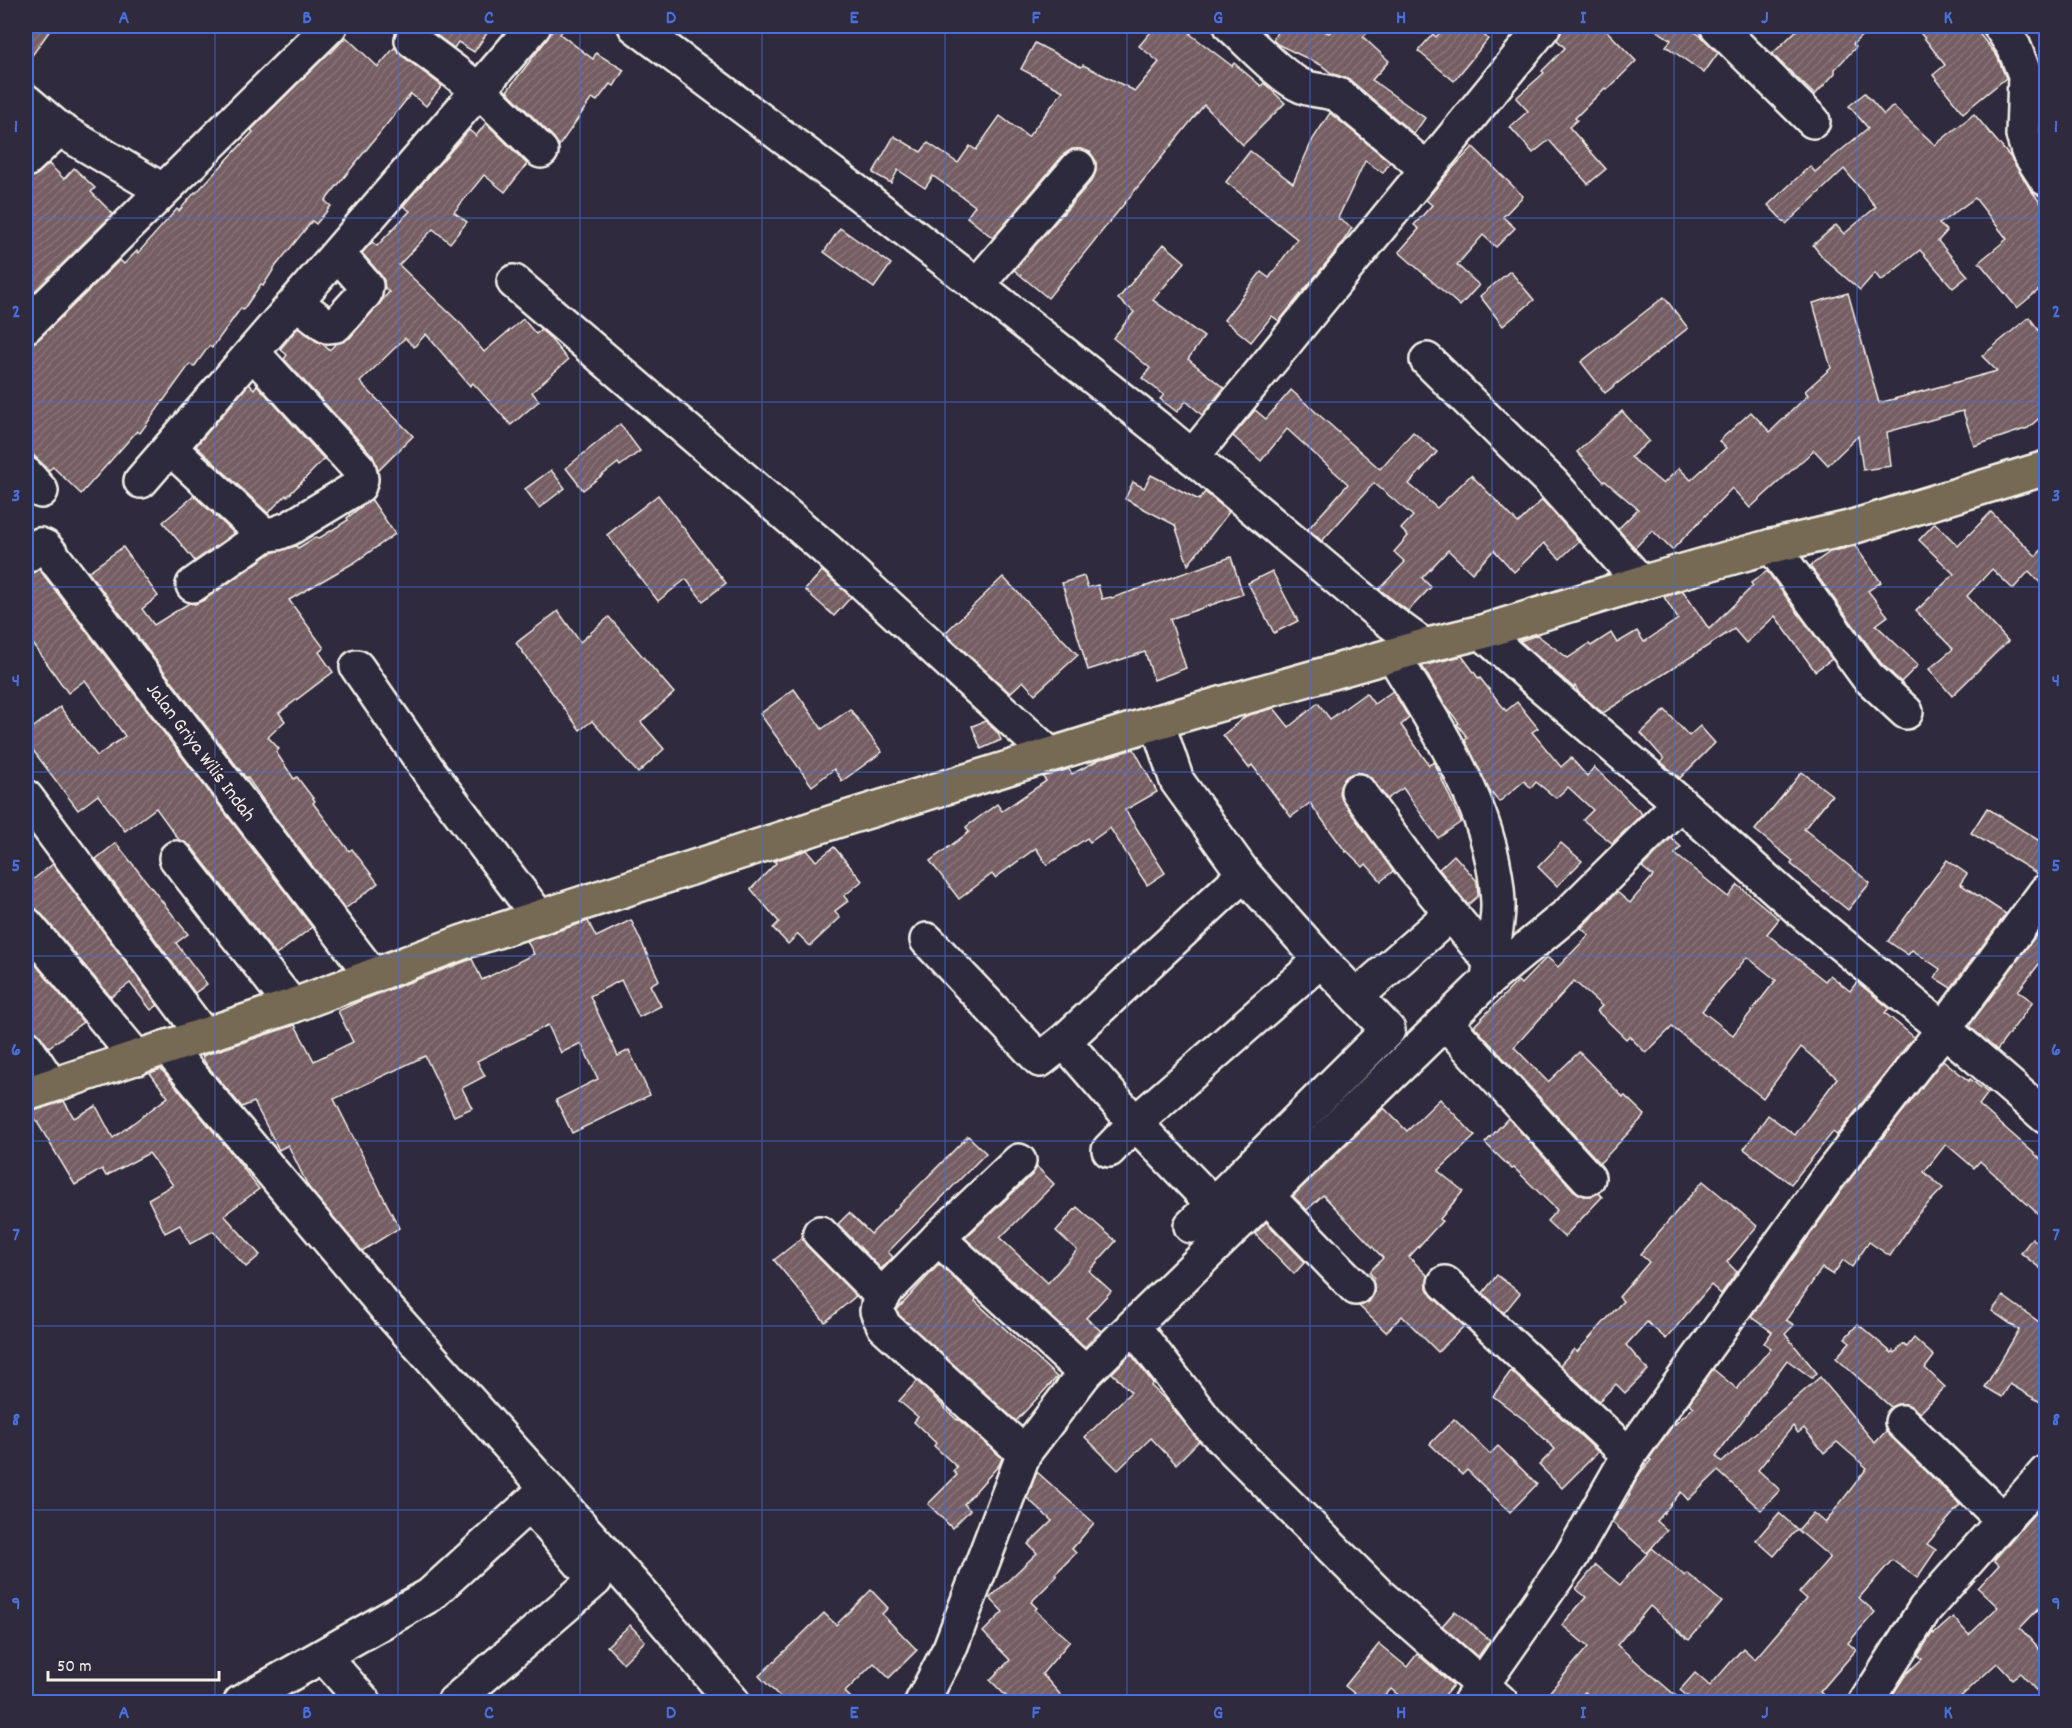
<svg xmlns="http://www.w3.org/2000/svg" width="2072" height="1728" font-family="Dekko,sans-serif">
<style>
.building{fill:url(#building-hatch);stroke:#f4f1e8;stroke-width:1.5;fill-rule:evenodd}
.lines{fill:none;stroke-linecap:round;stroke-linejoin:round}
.minor-casing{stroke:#f4f1e8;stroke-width:38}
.major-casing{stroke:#f4f1e8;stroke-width:38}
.minor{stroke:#2f2a3d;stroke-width:33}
.major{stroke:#766a54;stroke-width:33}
.grid{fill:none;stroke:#486fdb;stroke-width:1.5;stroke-opacity:0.55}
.labels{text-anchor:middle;stroke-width:5;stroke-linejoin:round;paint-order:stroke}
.street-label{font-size:20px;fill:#f4f1e8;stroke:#2f2a3d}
.neatline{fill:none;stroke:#486fdb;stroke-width:2}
.grid-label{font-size:20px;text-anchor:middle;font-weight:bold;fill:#486fdb}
</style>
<defs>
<pattern id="building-hatch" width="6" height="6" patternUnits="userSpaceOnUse" patternTransform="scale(1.5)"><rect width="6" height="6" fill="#745d62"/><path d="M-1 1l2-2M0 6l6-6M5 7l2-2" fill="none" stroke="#887578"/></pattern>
</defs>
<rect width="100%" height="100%" fill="#2f2a3d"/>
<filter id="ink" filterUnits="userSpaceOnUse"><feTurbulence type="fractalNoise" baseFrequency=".0167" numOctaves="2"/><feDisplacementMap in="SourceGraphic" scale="12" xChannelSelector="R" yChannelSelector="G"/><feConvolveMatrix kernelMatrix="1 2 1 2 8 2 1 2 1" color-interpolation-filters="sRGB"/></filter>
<g filter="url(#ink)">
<g class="building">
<polygon points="26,26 53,26 26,64"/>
<polygon points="424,26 492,26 474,52 458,42 454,48"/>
<polygon points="552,26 566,26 560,34 593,59 596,53 624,70 614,86 610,84 597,101 592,98 559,146 554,138 507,91 548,38"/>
<polygon points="1156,26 1197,26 1190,34 1232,66 1234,63 1261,86 1264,83 1285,103 1243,145 1204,105 1048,298 1014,270 1093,179 1096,170 1096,161 1090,152 1081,149 1072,149 1064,154 993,238 967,217 975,206 933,176 925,188 898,170 891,183 873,173 894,136 921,152 928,143 958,163 970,146 976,150 1000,116 1028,137 1063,91 1021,69 1035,43 1081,67 1083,65 1135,91 1159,62 1139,46"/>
<polygon points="1280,26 1314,26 1329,33 1337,26 1374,26 1363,37 1389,61 1372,80 1425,118 1414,134 1350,80 1331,73 1321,65 1277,44 1273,40"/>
<polygon points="1446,26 1475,26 1488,39 1454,81 1418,51 1433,34 1436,37"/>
<polygon points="1562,26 1602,26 1636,61 1607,90 1605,88 1575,118 1577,120 1569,127 1606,169 1588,184 1549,140 1533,153 1510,127 1528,111 1516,98 1544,73 1542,71 1565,48 1557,40 1562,30"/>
<polygon points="1650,26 1686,26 1702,37 1718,53 1704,73 1666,46 1671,40"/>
<polygon points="1801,26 1872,26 1853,44 1856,47 1835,69 1835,73 1815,95 1772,54"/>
<polygon points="1915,26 1973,26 1997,56 2006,78 1963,113 1933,75 1945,65"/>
<polygon points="346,37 378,67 395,47 401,55 442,86 426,106 411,94 325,201 331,206 316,224 312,221 275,267 263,286 261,284 243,310 241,308 212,348 209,346 194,367 190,364 140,433 137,431 81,494 53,467 49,470 26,448 26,344 31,344 39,339 120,260 124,264 137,251 138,253 177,209 179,211 195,192 196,193 253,132 251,130 330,52 331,53"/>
<polygon points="1865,93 1884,115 1893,106 1935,145 1974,114 2011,158 2030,189 2046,210 2046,284 2017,308 1979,262 2007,239 1975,198 1939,224 1947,231 1938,241 1968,276 1953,288 1920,250 1881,281 1875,273 1860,290 1824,259 1813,245 1836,225 1844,234 1876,207 1844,169 1786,224 1768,205 1810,166 1815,172 1868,128 1849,106"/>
<polygon points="1330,113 1390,162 1383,173 1365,161 1338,218 1352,228 1340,246 1279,321 1272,316 1251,342 1224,320 1261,272 1269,278 1297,239 1226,182 1250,151 1293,183 1313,139"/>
<polygon points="486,123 527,164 505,192 484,175 454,212 467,222 450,243 433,229 399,265 463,326 484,352 523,319 536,334 541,330 548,336 568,360 532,392 539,401 511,425 473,383 470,386 426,334 414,347 405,338 360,382 413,436 378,471 373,456 284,359 287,355 280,349 298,328 316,341 322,343 329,350 336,344 350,338 389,292 385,288 384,280 380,274 362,253 372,242 377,246 410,211 403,206 469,130 476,136"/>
<polygon points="1473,147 1523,196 1503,217 1515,228 1496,247 1483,235 1457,265 1479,285 1460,306 1399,252 1419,229 1414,225 1432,205 1426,200 1452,169"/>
<polygon points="49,164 64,179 74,168 95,188 91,192 113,214 26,300 26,178 31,178 38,174"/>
<polygon points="840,228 891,264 874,288 824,252"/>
<polygon points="1164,244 1185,262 1153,300 1204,337 1188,359 1224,388 1202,415 1186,401 1177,412 1160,399 1164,395 1142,378 1150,368 1113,338 1134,312 1118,299"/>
<polygon points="1510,271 1534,300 1503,326 1480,296"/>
<polygon points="1848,293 1879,403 1997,371 1982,356 2029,317 2046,340 2046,412 2028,428 1974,446 1963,411 1887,432 1891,466 1863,470 1858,436 1828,465 1814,450 1750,508 1732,488 1672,550 1652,530 1635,548 1618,529 1638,509 1605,481 1604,482 1577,452 1622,411 1649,441 1631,457 1663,484 1679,468 1691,480 1726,448 1719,441 1751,412 1770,432 1808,395 1805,391 1831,368 1813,303"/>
<polygon points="1664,297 1688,328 1605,393 1581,362"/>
<polygon points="249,384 254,389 257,385 324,459 287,497 286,495 268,513 196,446"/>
<polygon points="1291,390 1380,469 1413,432 1437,452 1409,484 1437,508 1471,475 1518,523 1542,500 1579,541 1560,559 1544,543 1514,572 1494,550 1472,573 1448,550 1422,578 1431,587 1408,611 1379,589 1405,562 1394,552 1408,536 1401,529 1413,516 1374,483 1322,541 1308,529 1348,484 1287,429 1261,461 1233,436 1255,410 1266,419"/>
<polygon points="620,424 640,451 620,466 618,463 583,490 566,468"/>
<polygon points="551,470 565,488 539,508 525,489"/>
<polygon points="1151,475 1199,500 1205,492 1229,512 1188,565 1175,525 1125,499 1133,482 1144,488"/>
<polygon points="658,495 726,583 703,601 686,579 658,601 607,535"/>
<polygon points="194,496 234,533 195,561 163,522"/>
<polygon points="371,499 395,534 355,562 289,600 324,648 319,652 333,672 279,713 285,721 268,737 279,749 276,752 294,779 297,777 315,801 313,803 349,851 352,849 378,883 345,909 272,813 247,777 246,778 88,572 123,547 158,596 142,609 154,625 189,603 195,604 204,600 271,553 296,546 298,548 316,537 318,539 348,520 347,518"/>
<polygon points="1991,512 2036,556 2046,545 2046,589 2029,571 2013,589 1992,569 1967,596 2008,641 1952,696 1929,669 1953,649 1916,611 1954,574 1919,540 1935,523 1958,546"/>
<polygon points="1855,546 1881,582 1868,591 1888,616 1876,625 1918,665 1901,682 1881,663 1810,566 1830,552"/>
<polygon points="1231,557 1243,594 1170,619 1186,668 1154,680 1145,652 1088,670 1062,583 1084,576 1088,588 1098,585 1102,599 1111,597 1112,598"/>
<polygon points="39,569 312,927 276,955 191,846 179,840 156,808 125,831 98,795 78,810 26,741 26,733 60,707 97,756 125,736 85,680 68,693 26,634 26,574"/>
<polygon points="822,571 851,597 834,616 805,590"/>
<polygon points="1272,571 1298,621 1274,633 1248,583"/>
<polygon points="1767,571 1832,659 1815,671 1775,616 1746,643 1734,629 1603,713 1579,693 1575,686 1574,688 1520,641 1537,635 1568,658 1589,644 1591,646 1611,633 1617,643 1637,631 1644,642 1678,619 1664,597 1683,591 1709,629 1753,586 1751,583"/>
<polygon points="1003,577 1078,655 1035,694 1023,681 1010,693 945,633"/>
<polygon points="558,611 580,642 609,617 674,693 641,722 664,749 638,773 592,721 580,730 516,643"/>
<polygon points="1462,656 1479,679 1480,678 1506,711 1517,702 1538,728 1532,732 1561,767 1571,758 1587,776 1594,767 1642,814 1612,843 1583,820 1593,810 1568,787 1556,798 1536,782 1531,788 1524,781 1499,802 1489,790 1465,740 1468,738 1457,724 1459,723 1445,705 1422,666"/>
<polygon points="794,689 822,729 850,709 882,752 842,781 834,769 812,786 760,714"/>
<polygon points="1393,691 1409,718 1401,725 1429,765 1434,762 1461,822 1438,838 1403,788 1387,799 1373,780 1366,774 1357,772 1347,776 1341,784 1339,792 1343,801 1393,871 1381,881 1366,864 1363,867 1347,851 1346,852 1310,803 1291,817 1252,765 1249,768 1223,735 1246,716 1274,708 1289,727 1318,703 1330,719 1366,693 1374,704"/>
<polygon points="1665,710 1689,736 1700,726 1715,743 1680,778 1661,762 1664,759 1641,733"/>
<polygon points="985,721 998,733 1001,740 981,749 972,726"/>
<polygon points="1134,749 1157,792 1125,810 1165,873 1147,885 1110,828 1090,842 1087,838 1047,865 1036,848 995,878 992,874 959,899 930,861 969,832 966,827 997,804 1002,811 1046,781 1043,777 1069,769 1072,774 1100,759"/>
<polygon points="1802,772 1832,795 1804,829 1870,883 1848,910 1791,864 1793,861 1755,830"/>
<polygon points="1987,808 2046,845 2046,873 2038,874 1971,833"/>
<path d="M1671 838 1681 847 1675 854 1728 897 1738 885 1779 919 1767 934 1825 981 1830 975 1850 991 1857 982 1889 1008 1885 1013 1914 1037 1837 1135 1833 1132 1791 1184 1744 1149 1768 1115 1795 1135 1837 1078 1801 1047 1763 1098 1672 1027 1646 1053 1629 1036 1626 1039 1597 1011 1602 1006 1574 981 1514 1047 1548 1082 1579 1052 1623 1097 1625 1096 1645 1115 1600 1163 1474 1026 1518 981 1521 984 1547 957 1558 967 1589 935 1581 928 1617 892 1630 903 1653 876 1642 867ZM1747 957 1776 980 1733 1035 1702 1011Z"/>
<polygon points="116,843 188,934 176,943 207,984 195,993 96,859"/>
<polygon points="1561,843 1582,861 1557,886 1538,867"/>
<polygon points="834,847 862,881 844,896 848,901 835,911 840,918 810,946 798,934 788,944 773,928 779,922 751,889 776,863 774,861 807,850 816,861"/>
<polygon points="1454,855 1477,881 1478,896 1468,905 1439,869"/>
<polygon points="1947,860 1967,874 1960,884 2006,914 1951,988 1935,978 1940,969 1912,950 1908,955 1888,941"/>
<polygon points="53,864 158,1005 151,1010 130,983 111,997 40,912 33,907 26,906 26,885"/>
<polygon points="631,920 659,980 650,985 661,1006 639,1017 621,980 590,996 618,1056 629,1050 650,1095 572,1133 556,1100 598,1079 581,1043 561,1053 548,1025 477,1061 485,1076 462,1088 472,1108 454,1116 425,1056 334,1099 399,1228 362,1251 309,1188 288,1145 279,1150 254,1102 242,1107 206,1064 202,1056 295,1025 314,1061 353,1042 338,1011 362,1000 472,959 482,980 534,954 527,941 588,921 596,937"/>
<polygon points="2046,922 2046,955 2018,991 2033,1002 1997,1050 1969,1026"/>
<polygon points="26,953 83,1022 49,1047 35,1031 26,1028"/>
<polygon points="1943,1060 1969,1081 1970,1079 1988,1093 1979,1105 2046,1164 2046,1221 1980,1161 1974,1168 1946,1144 1924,1172 1943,1188 1918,1214 1890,1256 1869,1242 1852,1267 1843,1260 1833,1275 1822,1268 1786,1320 1794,1325 1785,1334 1817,1373 1812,1378 1787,1360 1716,1456 1722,1462 1820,1377 1875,1443 1886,1431 1960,1505 1927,1544 1936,1550 1917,1578 1892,1560 1859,1598 1875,1612 1848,1643 1856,1650 1820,1692 1831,1702 1694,1702 1680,1690 1695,1673 1710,1686 1743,1648 1755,1659 1806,1599 1799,1593 1830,1557 1798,1530 1813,1513 1825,1523 1867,1468 1837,1442 1824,1453 1804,1428 1798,1433 1793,1426 1758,1470 1780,1490 1761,1510 1718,1471 1688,1500 1681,1492 1657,1521 1667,1530 1647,1553 1612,1522 1630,1495 1629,1494 1641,1472 1651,1460 1649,1459 1671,1428 1694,1407 1689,1403 1713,1369 1737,1389 1771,1348 1764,1343 1772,1332 1751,1317 1844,1187"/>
<polygon points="161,1069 229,1150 259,1189 224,1215 260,1255 246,1267 213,1231 190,1244 180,1225 165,1233 148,1199 173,1185 149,1153 106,1176 102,1169 75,1185 31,1112 64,1101 74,1118 96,1106 113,1138 168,1097 150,1073"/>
<polygon points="1440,1099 1475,1136 1438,1171 1463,1191 1440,1219 1442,1221 1409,1257 1428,1276 1427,1288 1432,1296 1464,1326 1438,1352 1402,1316 1386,1332 1359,1306 1369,1302 1374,1294 1374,1284 1372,1280 1374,1278 1369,1272 1383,1258 1323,1195 1307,1210 1293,1196 1384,1108 1407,1131"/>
<polygon points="1508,1118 1574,1191 1583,1196 1591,1196 1598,1193 1602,1197 1564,1237 1547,1221 1557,1210 1514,1168 1512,1169 1485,1143"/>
<polygon points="968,1136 986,1153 888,1252 893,1257 881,1269 838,1224 849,1213 871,1234"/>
<polygon points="1037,1167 1054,1184 1000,1238 1048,1283 1077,1250 1056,1231 1077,1207 1116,1241 1089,1271 1111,1291 1086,1318 1101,1331 1085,1347 965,1238 1032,1175"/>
<polygon points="1703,1181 1757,1226 1727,1262 1737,1272 1721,1294 1711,1285 1666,1339 1647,1322 1626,1345 1648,1370 1625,1393 1616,1384 1599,1401 1560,1365 1574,1349 1577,1352 1623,1301 1619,1297 1649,1262 1640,1254"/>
<polygon points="1266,1222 1305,1262 1294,1274 1255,1234"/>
<polygon points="802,1238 807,1246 856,1296 825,1322 774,1260"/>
<polygon points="2032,1238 2046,1249 2046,1273 2021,1253"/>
<polygon points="939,1264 976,1299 975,1301 1057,1377 1016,1421 899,1315 897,1310"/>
<polygon points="1497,1275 1520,1293 1504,1313 1483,1293"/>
<polygon points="2003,1296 2046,1327 2046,1391 2040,1402 2010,1384 2002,1397 1985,1387 2019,1330 1992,1311"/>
<polygon points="1858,1324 1892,1353 1893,1351 1895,1353 1903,1344 1907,1347 1914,1338 1934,1356 1925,1368 1945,1387 1920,1413 1906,1404 1897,1404 1891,1407 1836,1358 1850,1342 1845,1338"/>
<polygon points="1131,1354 1153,1383 1151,1386 1168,1402 1199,1441 1176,1464 1151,1438 1118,1470 1085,1437 1131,1392 1112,1373"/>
<polygon points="1511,1371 1598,1452 1562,1488 1539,1465 1555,1449 1527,1422 1493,1396"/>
<polygon points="917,1381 957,1420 958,1419 1002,1458 999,1465 964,1504 970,1510 952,1528 928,1504 957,1475 953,1471 957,1467 934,1446 936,1443 914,1422 918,1417 899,1401"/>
<polygon points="1454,1419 1490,1454 1498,1446 1537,1484 1510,1512 1467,1470 1462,1475 1430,1444"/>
<polygon points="1037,1472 1094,1523 1072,1549 1076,1553 1055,1574 1057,1576 1031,1602 1037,1608 1035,1610 1070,1641 1042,1674 1067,1702 1012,1702 990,1680 1010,1660 983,1632 1003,1612 990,1598 1037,1553 1028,1544 1052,1521 1027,1498"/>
<polygon points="2046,1500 2046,1601 2020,1628 2046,1657 2046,1701 2020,1673 2012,1679 1997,1663 1955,1702 1888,1702 1906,1674 1922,1659 1918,1655 1933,1632 1934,1634 1953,1617 1969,1635 1998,1607 1978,1588 1999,1565 1994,1560"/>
<polygon points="1779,1513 1797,1529 1774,1556 1756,1540"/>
<polygon points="1652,1548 1685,1576 1687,1573 1722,1602 1689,1640 1650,1606 1617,1645 1683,1702 1598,1702 1585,1692 1576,1702 1541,1702 1588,1647 1562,1625 1586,1597 1576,1589 1596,1565 1620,1585"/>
<polygon points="871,1590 888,1608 882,1614 917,1650 889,1678 874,1663 845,1692 855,1702 785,1702 759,1676 824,1613 836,1625"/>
<polygon points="1455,1611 1490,1640 1478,1657 1442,1626"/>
<polygon points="630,1625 645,1641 623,1663 607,1646"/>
<polygon points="1379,1644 1407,1667 1417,1654 1453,1685 1439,1702 1407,1702 1391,1689 1379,1702 1365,1702 1345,1686"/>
</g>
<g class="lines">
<g class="minor-casing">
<g id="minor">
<polyline points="635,26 862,196 977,285 1165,434 1381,615 1424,646"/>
<path d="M1231 26C1248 41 1282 78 1302 86 1312 91 1326 90 1338 95L1427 169"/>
<polyline points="1717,26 1813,121"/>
<polyline points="2000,26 2014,47 2025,75 2023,135 2028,151 2046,179"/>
<polyline points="412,40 479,90 541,151"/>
<polyline points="26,101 59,129 162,190"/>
<polyline points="26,160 59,129"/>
<polyline points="514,282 826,549 1049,754"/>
<polyline points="977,285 1078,167"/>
<polyline points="296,302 327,326 336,325 365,293 366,286 338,254"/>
<polyline points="26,326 330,26"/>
<polyline points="1427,360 1552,483 1641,583"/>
<polyline points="170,448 264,535 277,533 290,528 359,486 361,479 359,469 253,353"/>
<polyline points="1192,457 1544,26"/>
<polyline points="26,474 41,491"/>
<polyline points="141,481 534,26"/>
<polyline points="1772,546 1867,676 1906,712"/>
<polyline points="26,556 40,545 45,547 52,555 372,975"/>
<polyline points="193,585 264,535"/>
<polyline points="1482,632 1541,685 1680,803 1801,911 1970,1051 2046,1117"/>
<path d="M1393 655C1439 732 1494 811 1498 902 1499 928 1490 954 1488 980"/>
<polyline points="357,667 428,770 539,917"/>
<polyline points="1157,722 1177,781 1244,874 1321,960 1388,1030 1191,1226"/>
<polyline points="1358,791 1413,867 1489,960"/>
<polyline points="26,797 203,1035"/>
<polyline points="176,858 292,1006"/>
<polyline points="26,924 137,1058"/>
<polyline points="927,940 1040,1060 1064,1041 1244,874"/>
<polyline points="1357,996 1438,925"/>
<polyline points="1445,1022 1588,1178"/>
<polyline points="1064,1041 1135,1123 1213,1204"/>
<polyline points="26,1047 51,1085"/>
<polyline points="167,1047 386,1308 646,1599 733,1702"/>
<polyline points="1109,1150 1135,1123 1321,960"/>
<polyline points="1019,1161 938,1238 886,1291 878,1305 877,1311 884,1326 1024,1453"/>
<polyline points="1267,1196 1356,1288"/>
<polyline points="820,1233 883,1297"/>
<polyline points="938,1238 1085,1373"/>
<polyline points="1445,1283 1629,1455"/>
<polyline points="1133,1326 1209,1425 1379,1595 1501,1702"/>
<polyline points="1902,1422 2004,1521"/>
<polyline points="324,1657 364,1702"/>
<polyline points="241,1702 430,1595 547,1488"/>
<polyline points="454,1702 595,1580 530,1504"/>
<polyline points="922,1702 950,1648 1024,1453 1085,1373 1488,980 1568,914 1680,803"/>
<polyline points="1470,1702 1571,1557 1629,1455 1829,1176 1943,1030 2046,891"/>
<polyline points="1866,1702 1925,1609 2046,1472"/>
</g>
</g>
<g class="major-casing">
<polyline id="major" points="26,1094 292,1006 463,942 830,823 1157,722 1424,646 1482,632 1641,583 1772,546 1849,528 2046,468"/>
</g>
<use href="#minor" class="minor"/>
<use href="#major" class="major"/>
</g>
</g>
<path class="grid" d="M215 26V1702M398 26V1702M580 26V1702M762 26V1702M945 26V1702M1127 26V1702M1310 26V1702M1492 26V1702M1674 26V1702M1857 26V1702M26 218H2046M26 402H2046M26 587H2046M26 772H2046M26 956H2046M26 1141H2046M26 1326H2046M26 1510H2046"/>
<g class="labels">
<g class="street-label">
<text transform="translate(202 751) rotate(53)" y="7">Jalan Griya Wilis Indah</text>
</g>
</g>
<rect width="2072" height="1728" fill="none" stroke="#2f2a3d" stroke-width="66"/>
<path d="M48 1671v9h171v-9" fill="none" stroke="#f4f1e8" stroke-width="3"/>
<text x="57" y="1671" font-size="18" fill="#f4f1e8" stroke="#2f2a3d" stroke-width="4.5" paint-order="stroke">50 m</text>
<rect x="33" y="33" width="2006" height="1662" class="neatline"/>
<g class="grid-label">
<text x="124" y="23">A</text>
<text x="307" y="23">B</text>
<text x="489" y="23">C</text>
<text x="671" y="23">D</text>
<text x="854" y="23">E</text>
<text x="1036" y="23">F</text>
<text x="1218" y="23">G</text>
<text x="1401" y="23">H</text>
<text x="1583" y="23">I</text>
<text x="1765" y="23">J</text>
<text x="1948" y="23">K</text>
<text x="16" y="132">1</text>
<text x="2056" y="132">1</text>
<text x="16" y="317">2</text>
<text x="2056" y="317">2</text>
<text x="16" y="501">3</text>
<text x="2056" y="501">3</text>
<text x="16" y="686">4</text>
<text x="2056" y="686">4</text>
<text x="16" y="871">5</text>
<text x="2056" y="871">5</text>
<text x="16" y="1055">6</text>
<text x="2056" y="1055">6</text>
<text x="16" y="1240">7</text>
<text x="2056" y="1240">7</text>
<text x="16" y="1425">8</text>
<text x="2056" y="1425">8</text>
<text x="16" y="1609">9</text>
<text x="2056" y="1609">9</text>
<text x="124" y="1718">A</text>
<text x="307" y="1718">B</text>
<text x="489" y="1718">C</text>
<text x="671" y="1718">D</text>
<text x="854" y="1718">E</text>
<text x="1036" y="1718">F</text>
<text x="1218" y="1718">G</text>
<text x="1401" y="1718">H</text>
<text x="1583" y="1718">I</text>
<text x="1765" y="1718">J</text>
<text x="1948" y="1718">K</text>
</g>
</svg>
